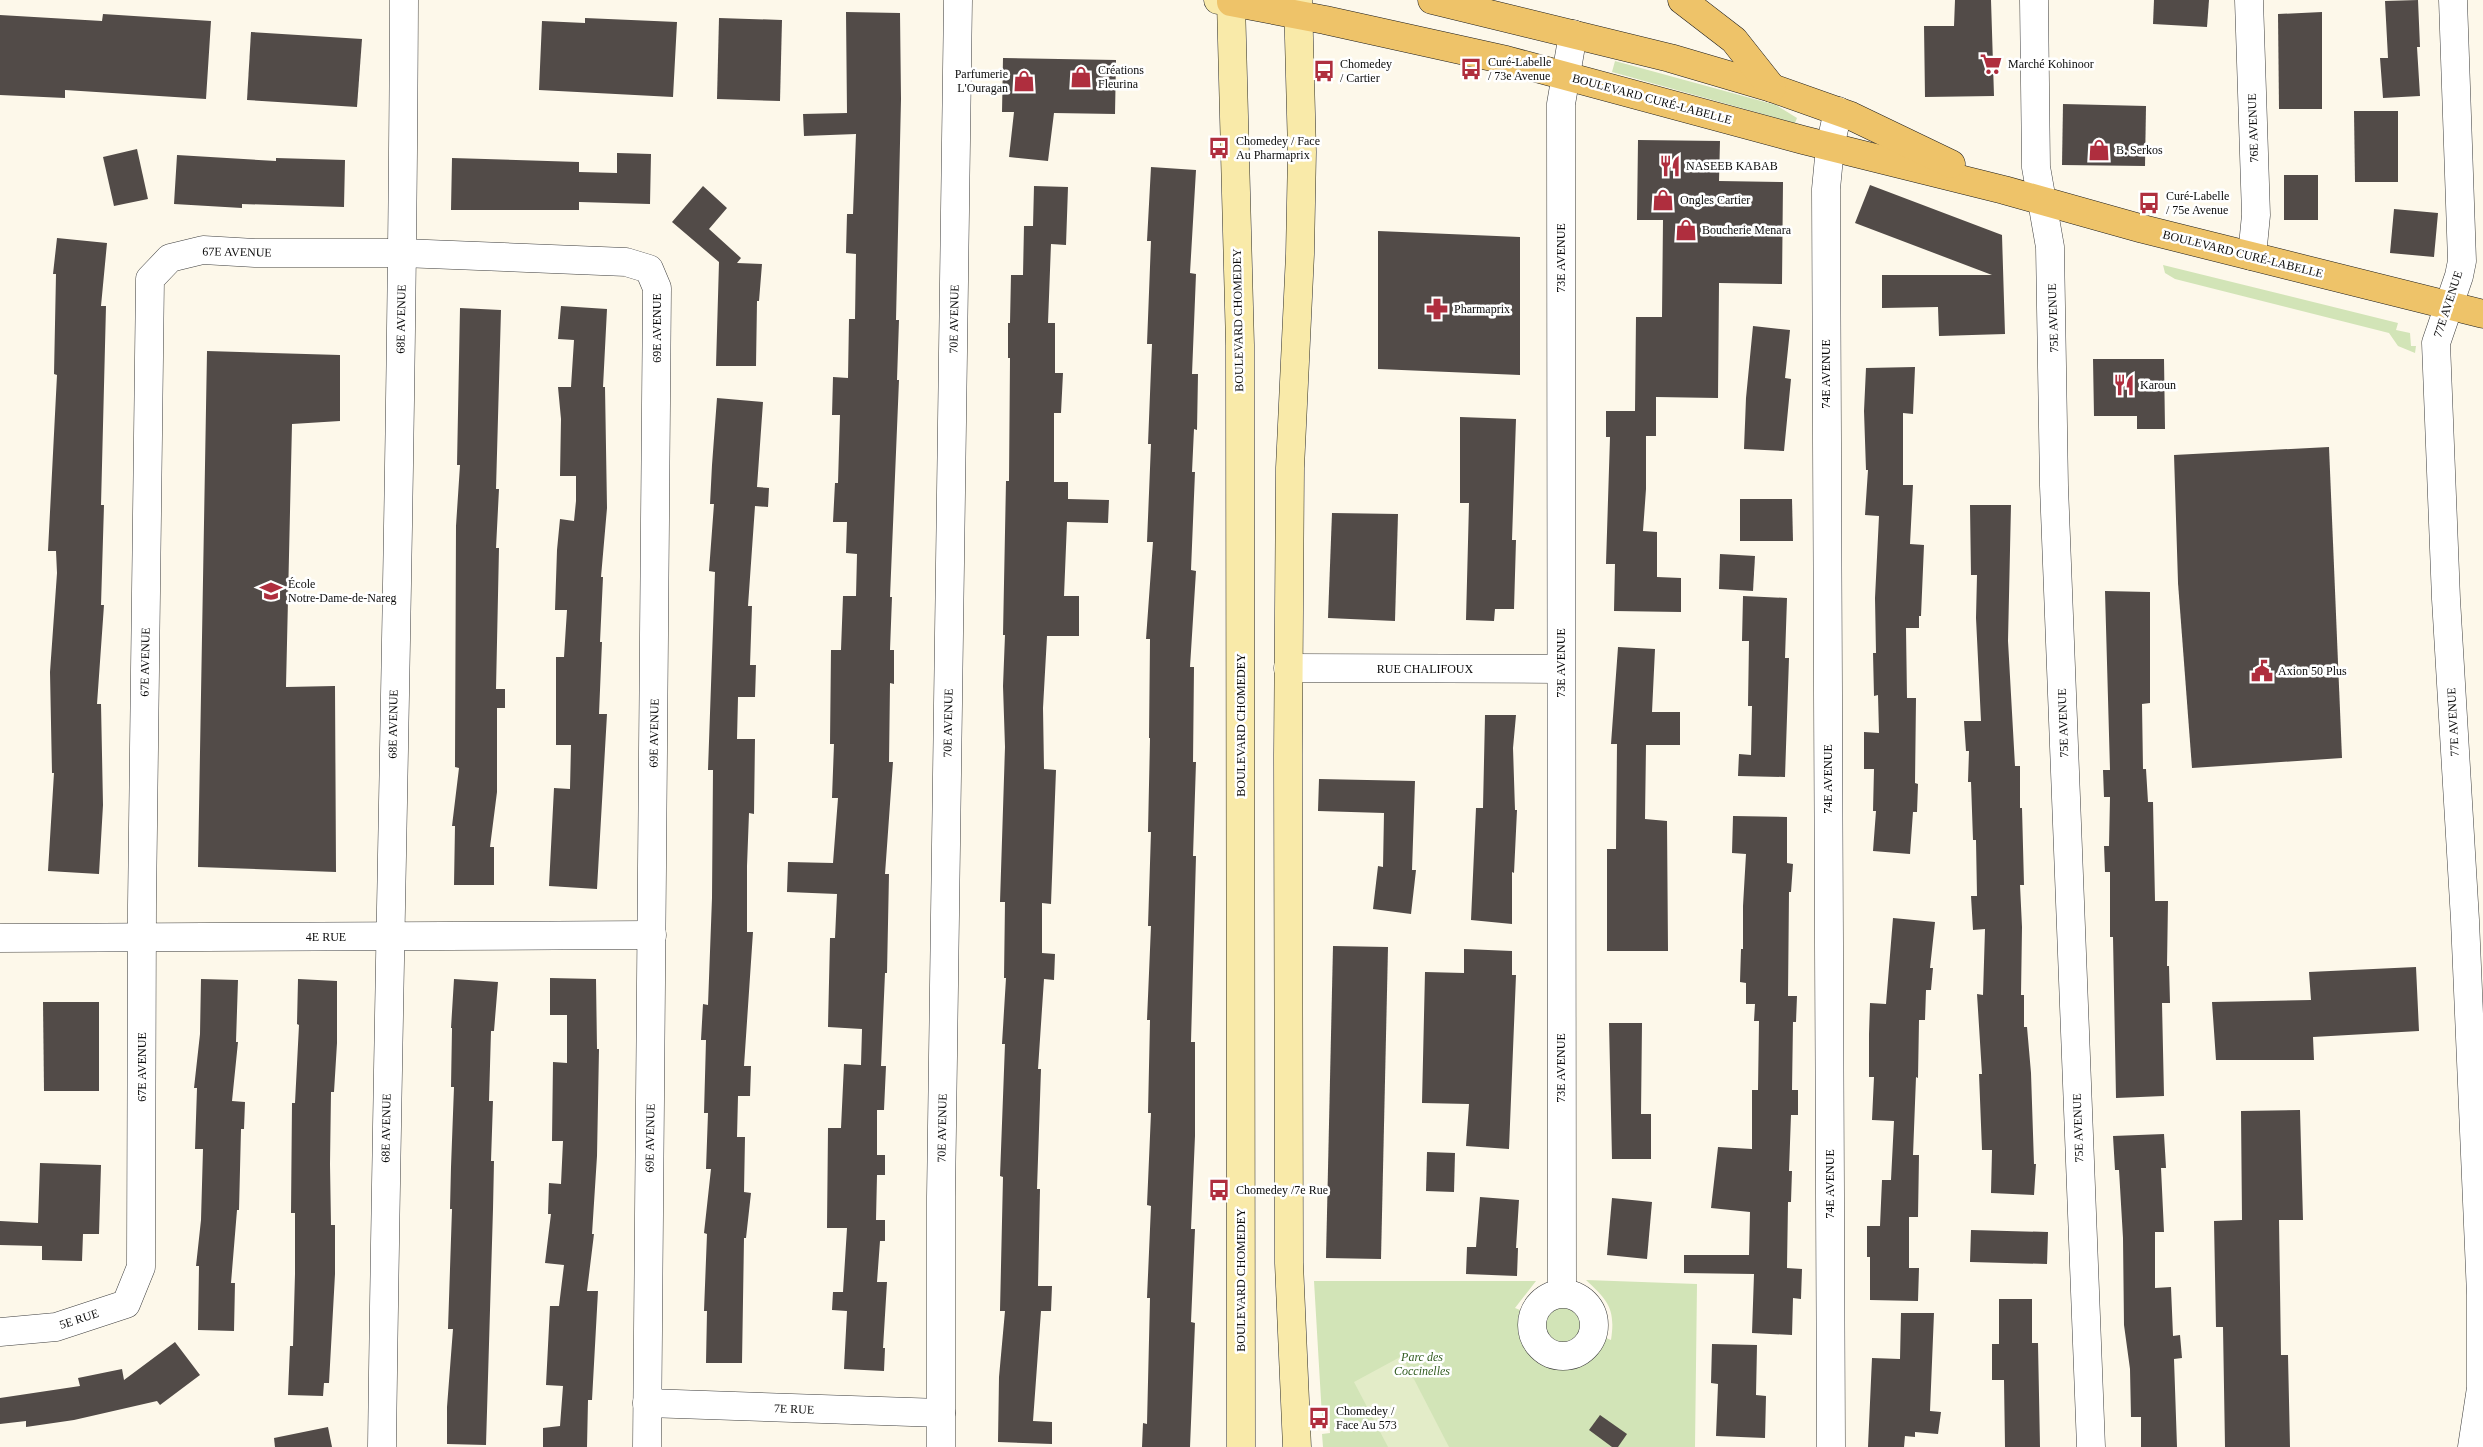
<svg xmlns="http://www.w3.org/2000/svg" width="2483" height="1447" font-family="'Times New Roman',serif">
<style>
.green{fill:#d2e4b7}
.pitch{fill:#e3ecc8}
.building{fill:#524b48}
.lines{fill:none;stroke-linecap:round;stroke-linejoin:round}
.street-casing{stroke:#3e3e3e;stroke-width:29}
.secondary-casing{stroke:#2d2d2d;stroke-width:29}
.primary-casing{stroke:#1c1c1c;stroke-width:29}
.street{stroke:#fff;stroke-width:28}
.secondary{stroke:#f9eaa9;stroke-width:28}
.primary{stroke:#eec369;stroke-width:28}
.labels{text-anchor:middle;stroke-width:5;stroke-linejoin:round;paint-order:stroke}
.poi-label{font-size:12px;fill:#0b0b0b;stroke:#fff;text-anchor:start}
.street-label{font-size:12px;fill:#0b0b0b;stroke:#fff}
.park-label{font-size:12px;font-style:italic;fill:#325c21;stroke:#fff}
</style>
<rect width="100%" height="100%" fill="#fdf8ea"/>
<g class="green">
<polygon points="1615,61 1776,105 1797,118 1795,123 1612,72"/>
<polygon points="2163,265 2398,323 2396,330 2410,333 2411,346 2416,346 2415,353 2398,346 2389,333 2175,279 2165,273"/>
<path d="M1586 1280 1697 1284 1695 1447H1323L1322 1434 1330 1433 1329 1417H1322L1314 1281H1536L1515 1308 1520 1310C1505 1368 1585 1396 1606 1338L1611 1340C1616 1308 1607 1300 1586 1280Z"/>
<circle cx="1563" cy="1325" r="17"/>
</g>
<polygon class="pitch" points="1402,1356 1449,1447 1388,1447 1354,1382"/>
<g class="building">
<polygon points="1955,0 1991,0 1994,96 1925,97 1924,26 1954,26"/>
<polygon points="2154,0 2209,0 2207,27 2153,24"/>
<polygon points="2418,0 2420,47 2417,47 2420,96 2383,98 2380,58 2388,58 2385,1"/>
<polygon points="846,12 900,13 901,99 896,320 899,320 897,380 899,380 890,597 892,597 890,650 894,650 894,684 890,683 889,762 893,762 885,874 889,874 887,973 885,973 881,1066 886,1066 884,1110 877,1110 877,1155 885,1155 885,1175 877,1175 876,1220 885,1220 885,1241 880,1241 877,1282 887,1282 883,1348 885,1348 884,1371 844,1369 847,1311 832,1310 833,1292 843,1292 847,1228 827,1228 828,1128 841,1128 844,1064 861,1065 862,1029 828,1027 830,938 835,938 837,894 787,892 788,862 833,863 838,798 832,798 834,744 830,744 831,650 841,650 843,596 856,596 857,554 846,553 847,522 833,522 835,483 838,483 840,415 832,415 833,377 848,378 849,319 855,319 856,254 846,253 847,214 853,214 856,134 804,136 803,114 847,113"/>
<polygon points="2322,12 2322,109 2279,109 2278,14"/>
<polygon points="103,14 211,21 206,99 65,90 65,98 0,95 0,15 102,21"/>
<polygon points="585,18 677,22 673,97 539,90 542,21 585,23"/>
<polygon points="719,18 782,20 780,101 717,99"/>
<polygon points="251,32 362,39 357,107 247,100"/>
<polygon points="1003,58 1116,60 1115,114 1054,113 1048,161 1009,157 1014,112 1002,112"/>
<polygon points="2063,104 2146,106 2145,166 2062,165"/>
<polygon points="2354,111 2398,111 2398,182 2355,182"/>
<polygon points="1638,140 1720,141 1719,181 1783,182 1782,284 1719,283 1718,398 1656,397 1656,436 1646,436 1646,489 1643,531 1657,532 1657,577 1681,578 1681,612 1614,611 1615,564 1606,564 1610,437 1606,437 1606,411 1635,411 1636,317 1662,317 1663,220 1637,220"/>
<polygon points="137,149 148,199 114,206 103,157"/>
<polygon points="617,153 651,154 650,204 579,202 579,210 451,210 452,158 579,162 579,172 617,173"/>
<polygon points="177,155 276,161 276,158 345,160 344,207 242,204 242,208 174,204"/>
<polygon points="1151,167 1196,170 1190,273 1196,274 1192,374 1198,374 1197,430 1194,429 1192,472 1195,472 1191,570 1196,571 1190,667 1194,667 1193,762 1196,762 1193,856 1196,856 1191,1042 1195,1042 1195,1136 1191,1229 1195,1229 1191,1322 1195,1323 1190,1447 1142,1447 1143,1423 1147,1424 1150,1298 1147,1298 1151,1206 1147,1205 1151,1113 1148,1113 1150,1020 1147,1020 1151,926 1148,926 1151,832 1148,832 1150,738 1149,738 1150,639 1146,639 1153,542 1147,542 1151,444 1148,444 1152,344 1147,344 1151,241 1147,241"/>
<rect x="2284" y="175" width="34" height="45"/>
<polygon points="1870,185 2002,235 2005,334 1939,336 1938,307 1882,308 1882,275 1992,275 1855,223"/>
<polygon points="703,186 727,208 709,229 741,258 737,263 762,264 759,301 757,301 756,366 716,366 719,262 672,222"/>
<polygon points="1034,186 1068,187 1066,245 1051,244 1048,323 1055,323 1055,373 1063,373 1061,413 1054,413 1054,482 1068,482 1068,499 1109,500 1108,523 1067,522 1064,596 1079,596 1079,636 1047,636 1043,708 1044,769 1056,770 1051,904 1042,903 1042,953 1055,954 1054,980 1044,979 1038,1069 1041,1069 1037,1189 1040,1189 1038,1286 1052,1286 1051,1311 1041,1311 1033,1421 1052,1422 1052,1444 998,1442 999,1377 1005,1311 1000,1311 1003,1177 1000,1176 1005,1044 1002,1044 1006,978 1004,978 1005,902 1000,902 1005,747 1003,686 1005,635 1003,635 1006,481 1009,481 1010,358 1008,358 1008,323 1010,323 1011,275 1023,275 1024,226 1033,226"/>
<polygon points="2394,209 2438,213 2434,257 2390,253"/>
<polygon points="1378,231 1520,237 1520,375 1378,369"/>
<polygon points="57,238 107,243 101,306 106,306 101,505 104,505 101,605 104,605 97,704 101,704 103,805 99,874 48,871 54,773 52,773 50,672 57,573 56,551 48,551 57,375 54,374 56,274 53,274"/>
<polygon points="561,306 607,309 603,387 605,387 607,508 601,577 603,577 600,642 602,642 599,714 607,714 597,889 549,886 554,788 570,789 571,745 556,745 556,657 564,657 567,610 555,610 557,550 560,519 574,521 576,501 576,476 560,476 561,419 558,387 571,387 574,340 558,339"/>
<polygon points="460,308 501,310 496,489 499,489 496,548 499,548 496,689 505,689 505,708 497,708 497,792 490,847 494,847 494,885 454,885 455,826 452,826 459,768 455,767 456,526 460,465 457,465"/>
<polygon points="1753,326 1790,330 1785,378 1791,379 1784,451 1744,449 1746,398"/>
<polygon points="207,351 340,355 340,421 292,424 286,687 335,686 336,872 198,867"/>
<polygon points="2093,359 2164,359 2165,429 2137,429 2137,416 2094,416"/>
<polygon points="1915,367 1913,414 1903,413 1903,485 1913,485 1910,544 1924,545 1921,616 1919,616 1919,628 1906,628 1907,698 1916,698 1915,783 1918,784 1917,812 1913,812 1910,854 1873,851 1876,811 1873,811 1874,769 1864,769 1864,732 1879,733 1878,695 1874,696 1873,653 1876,653 1875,598 1879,516 1865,515 1868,470 1866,470 1864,411 1866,368"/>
<polygon points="717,398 763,402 757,487 769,488 768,507 755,506 748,606 752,606 750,665 756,665 755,697 738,697 737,739 755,739 754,814 749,813 747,866 747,932 753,932 744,1066 751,1066 750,1096 738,1096 737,1137 745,1137 744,1192 751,1193 746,1238 744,1238 742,1363 706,1363 707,1311 704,1311 707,1234 704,1233 711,1169 706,1169 708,1113 704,1113 706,1040 701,1040 703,1004 708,1005 712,898 713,770 708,770 715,572 709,571 714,504 710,504 712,465"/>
<polygon points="1460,417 1516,419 1512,540 1516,540 1514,609 1495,609 1494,621 1466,620 1469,503 1460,503"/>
<polygon points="2329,447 2342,758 2192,768 2178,583 2174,455"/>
<polygon points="1740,499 1792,499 1793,541 1740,541"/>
<polygon points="1970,505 2011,505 2008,641 2015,766 2020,766 2020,808 2022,808 2024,885 2020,885 2022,927 2021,995 2024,995 2024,1027 2027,1027 2031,1073 2034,1164 2036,1164 2034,1195 1991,1193 1992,1150 1982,1150 1979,1074 1982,1074 1977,994 1983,995 1985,929 1973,930 1971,896 1977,896 1976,840 1973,840 1971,782 1968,782 1969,751 1966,751 1964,721 1981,721 1976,618 1977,575 1971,575"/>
<polygon points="1332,513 1398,514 1395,621 1328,618"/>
<polygon points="1720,554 1755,556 1753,591 1719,589"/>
<polygon points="2105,591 2150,592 2150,703 2142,704 2143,769 2146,769 2148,802 2153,802 2155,901 2168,901 2167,966 2169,966 2170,1003 2162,1003 2164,1096 2116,1098 2113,937 2110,937 2110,872 2105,872 2104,846 2109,846 2110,797 2104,797 2103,770 2110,770"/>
<polygon points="1743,596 1787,598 1785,658 1789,658 1785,777 1738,776 1739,754 1751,755 1752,706 1748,706 1749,641 1742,641"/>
<polygon points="1618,647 1655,649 1652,712 1680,712 1680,745 1646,745 1645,819 1667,821 1668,951 1607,951 1607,849 1616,849 1617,744 1611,744"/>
<polygon points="1485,715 1516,715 1513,748 1515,810 1517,810 1514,873 1512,872 1512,924 1471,920 1476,808 1483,808"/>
<polygon points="1319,779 1415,781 1412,870 1416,870 1411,914 1373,909 1378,866 1383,867 1384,813 1318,811"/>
<polygon points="1733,816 1787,817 1787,863 1793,864 1791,892 1789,892 1788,996 1797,996 1796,1022 1793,1022 1792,1090 1798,1090 1798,1115 1791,1115 1789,1171 1792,1171 1791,1202 1788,1202 1787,1268 1802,1269 1801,1299 1793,1298 1792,1335 1752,1333 1754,1274 1684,1273 1684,1255 1749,1255 1750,1212 1711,1208 1718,1147 1752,1149 1752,1090 1758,1090 1759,1021 1754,1021 1755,1004 1746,1004 1746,983 1740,982 1741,949 1743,949 1743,906 1746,854 1732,853"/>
<polygon points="1893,918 1935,922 1930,968 1933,968 1931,990 1926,990 1925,1020 1919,1020 1918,1078 1916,1077 1913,1155 1919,1155 1918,1217 1909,1217 1909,1268 1919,1268 1918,1301 1870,1300 1870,1257 1867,1257 1867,1226 1880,1226 1882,1180 1891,1180 1894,1121 1872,1120 1874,1077 1869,1077 1869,1034 1870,1003 1886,1004"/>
<polygon points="1333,946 1388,947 1381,1259 1326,1258"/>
<polygon points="1464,949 1512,951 1512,975 1516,975 1509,1149 1466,1146 1469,1104 1422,1103 1425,972 1464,973"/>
<polygon points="2416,967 2419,1031 2313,1037 2314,1060 2216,1060 2212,1002 2311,1000 2309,972"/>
<polygon points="550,978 596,979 597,1049 599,1049 597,1156 592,1234 594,1234 587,1291 598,1291 592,1400 588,1400 587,1447 543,1447 543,1428 560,1426 563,1386 546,1385 550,1306 559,1306 564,1265 545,1263 551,1214 548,1214 549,1183 561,1184 563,1141 552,1141 553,1062 567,1063 567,1015 550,1015"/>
<polygon points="201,979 238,980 236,1042 238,1042 232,1101 245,1102 244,1129 241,1129 239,1210 237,1210 231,1283 235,1283 234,1331 198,1330 199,1266 196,1266 201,1220 203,1149 195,1149 197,1088 194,1088 200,1034"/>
<polygon points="298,979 337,981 337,1043 334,1092 331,1092 330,1164 331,1225 335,1225 335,1274 329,1383 324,1383 323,1396 288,1395 290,1346 293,1346 295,1274 295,1213 291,1213 292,1103 295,1103 299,1025 297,1024"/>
<polygon points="454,979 498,982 494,1031 491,1031 489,1101 493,1101 491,1161 494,1161 493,1209 486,1445 447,1444 447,1407 453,1329 448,1329 452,1209 450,1209 451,1167 454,1087 451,1087 452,1028 451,1028"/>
<polygon points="43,1002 99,1002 99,1091 44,1091"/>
<polygon points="1609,1023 1642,1023 1641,1114 1651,1114 1651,1159 1612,1159"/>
<polygon points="2300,1110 2303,1220 2279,1220 2281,1355 2288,1355 2290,1447 2225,1447 2223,1327 2216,1327 2214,1221 2242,1220 2241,1111"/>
<polygon points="2164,1134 2166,1168 2161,1168 2164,1232 2155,1232 2155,1288 2171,1287 2173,1336 2180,1335 2182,1358 2174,1359 2177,1447 2141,1447 2141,1417 2131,1417 2130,1369 2124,1325 2123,1238 2119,1170 2115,1170 2113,1136"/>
<polygon points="1427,1152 1455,1153 1454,1192 1426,1191"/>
<polygon points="40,1163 101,1165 99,1234 83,1234 82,1261 42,1260 42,1246 0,1245 0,1221 38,1223"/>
<polygon points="1480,1197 1519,1200 1516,1248 1518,1248 1517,1276 1466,1274 1467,1247 1476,1247"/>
<polygon points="1612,1198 1652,1202 1647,1259 1607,1255"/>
<polygon points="1971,1230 2048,1232 2047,1264 1970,1262"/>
<polygon points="1999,1299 2032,1299 2032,1343 2038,1343 2040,1447 2005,1447 2004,1380 1992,1380 1992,1344 1999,1344"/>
<polygon points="1901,1313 1934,1313 1930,1411 1941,1412 1938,1434 1915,1432 1915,1437 1905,1436 1904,1447 1868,1447 1872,1358 1900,1359"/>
<polygon points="175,1342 200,1375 160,1405 157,1401 74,1420 26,1427 26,1421 0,1424 0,1398 80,1386 78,1378 122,1369 124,1380"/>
<polygon points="1712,1344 1757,1345 1756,1395 1766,1396 1765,1438 1716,1436 1718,1384 1711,1383"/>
<polygon points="1600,1415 1627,1434 1618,1447 1612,1447 1589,1430"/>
<polygon points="328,1427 332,1447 275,1447 274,1438"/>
</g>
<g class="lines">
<g class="street-casing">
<g id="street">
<polyline points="2034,0 2036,167 2050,247 2054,486 2091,1447"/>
<polyline points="2249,0 2256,215 2252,256"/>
<polyline points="2453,0 2462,261 2459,276 2436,343 2446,599 2465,920 2481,1295 2481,1388 2472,1447"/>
<polyline points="1288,668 1561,669"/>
<polyline points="0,938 652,935"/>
<polyline points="1562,1293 1561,104 1573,34"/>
<circle cx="1563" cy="1325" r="31"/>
<polyline points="0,1332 56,1327 126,1304 141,1267 142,905 150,279 170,258 203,250 255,253 402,253 626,262 649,269 657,288 647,1447"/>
<polyline points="647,1403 941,1413"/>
<path d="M382 1447C388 965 402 482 404 0"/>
<polyline points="941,1447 941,1197 958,0"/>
<polyline points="1831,1447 1826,189 1830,147 1838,111"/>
</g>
</g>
<g class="secondary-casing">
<g id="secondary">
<polyline points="1218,0 1231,2 1240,345 1241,1447"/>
<polyline points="1297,1447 1289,1263 1288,755 1290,468 1300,254 1302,152 1298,0"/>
</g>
</g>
<g class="primary-casing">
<g id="primary">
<polyline points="1231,0 1231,2 1325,20 1506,60 1803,140 2004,190 2143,229 2483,314"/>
<polyline points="1432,0 1670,58 1772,88 1851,116 1951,164"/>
<polyline points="1682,0 1734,40 1772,88"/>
</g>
</g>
<use href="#street" class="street"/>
<use href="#secondary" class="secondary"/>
<use href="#primary" class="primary"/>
</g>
<defs>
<g id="supermarket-bare" transform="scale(1.725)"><path d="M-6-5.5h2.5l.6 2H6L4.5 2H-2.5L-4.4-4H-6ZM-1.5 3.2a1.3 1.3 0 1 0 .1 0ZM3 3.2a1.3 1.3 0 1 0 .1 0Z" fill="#af2e3e" stroke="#fff" stroke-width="2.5" paint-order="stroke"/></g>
<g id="bus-bare" transform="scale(1.725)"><path d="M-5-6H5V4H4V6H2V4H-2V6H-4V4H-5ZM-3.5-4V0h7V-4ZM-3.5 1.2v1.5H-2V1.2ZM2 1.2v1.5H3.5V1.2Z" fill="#af2e3e" stroke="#fff" stroke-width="2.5" paint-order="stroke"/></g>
<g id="shop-bare" transform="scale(1.725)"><path d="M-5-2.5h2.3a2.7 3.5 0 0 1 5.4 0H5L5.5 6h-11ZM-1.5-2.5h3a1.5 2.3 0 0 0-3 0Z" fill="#af2e3e" stroke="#fff" stroke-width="2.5" paint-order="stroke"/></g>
<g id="restaurant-bare" transform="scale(1.725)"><path d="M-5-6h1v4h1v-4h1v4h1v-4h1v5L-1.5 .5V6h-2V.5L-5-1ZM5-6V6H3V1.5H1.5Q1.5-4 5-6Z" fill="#af2e3e" stroke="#fff" stroke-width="2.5" paint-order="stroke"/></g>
<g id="pharmacy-bare" transform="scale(1.725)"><path d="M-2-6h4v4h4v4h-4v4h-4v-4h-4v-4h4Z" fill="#af2e3e" stroke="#fff" stroke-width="2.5" paint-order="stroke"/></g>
<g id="school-bare" transform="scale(1.725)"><path d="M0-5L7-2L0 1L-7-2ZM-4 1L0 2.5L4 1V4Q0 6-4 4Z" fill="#af2e3e" stroke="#fff" stroke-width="2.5" paint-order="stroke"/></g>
<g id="civic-bare" transform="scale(1.725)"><path d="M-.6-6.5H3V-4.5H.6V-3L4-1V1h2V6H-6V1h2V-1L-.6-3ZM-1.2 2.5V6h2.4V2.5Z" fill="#af2e3e" stroke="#fff" stroke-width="2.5" paint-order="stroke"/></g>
</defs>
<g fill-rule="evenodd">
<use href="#supermarket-bare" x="1991" y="64"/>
<use href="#bus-bare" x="1471" y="69"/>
<use href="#bus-bare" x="1324" y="71"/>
<use href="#shop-bare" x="1081" y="77"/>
<use href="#shop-bare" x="1024" y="81"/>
<use href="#bus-bare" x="1219" y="148"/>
<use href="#shop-bare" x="2099" y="150"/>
<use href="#restaurant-bare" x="1670" y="166"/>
<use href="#shop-bare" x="1663" y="200"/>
<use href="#bus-bare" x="2149" y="203"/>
<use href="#shop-bare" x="1686" y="230"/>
<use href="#pharmacy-bare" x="1437" y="309"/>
<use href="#restaurant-bare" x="2124" y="385"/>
<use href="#school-bare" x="271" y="591"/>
<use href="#civic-bare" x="2262" y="671"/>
<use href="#bus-bare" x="1219" y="1190"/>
<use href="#bus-bare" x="1319" y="1418"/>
</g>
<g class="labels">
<g class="poi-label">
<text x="1488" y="66">Curé-Labelle<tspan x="1488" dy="14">/ 73e Avenue</tspan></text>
<text x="1340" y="68">Chomedey<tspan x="1340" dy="14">/ Cartier</tspan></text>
<text x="2008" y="68">Marché Kohinoor</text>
<text x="1098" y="74">Créations<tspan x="1098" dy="14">Fleurina</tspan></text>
<text x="1008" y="78" text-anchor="end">Parfumerie<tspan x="1008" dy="14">L'Ouragan</tspan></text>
<text x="1236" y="145">Chomedey / Face<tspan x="1236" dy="14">Au Pharmaprix</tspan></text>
<text x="2116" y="154">B. Serkos</text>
<text x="1686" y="170">NASEEB KABAB</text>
<text x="2166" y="200">Curé-Labelle<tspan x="2166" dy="14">/ 75e Avenue</tspan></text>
<text x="1680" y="204">Ongles Cartier</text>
<text x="1702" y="234">Boucherie Menara</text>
<text x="1454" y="313">Pharmaprix</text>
<text x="2140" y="389">Karoun</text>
<text x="288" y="588">École<tspan x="288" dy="14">Notre-Dame-de-Nareg</tspan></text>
<text x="2278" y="675">Axion 50 Plus</text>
<text x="1236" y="1194">Chomedey /7e Rue</text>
<text x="1336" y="1415">Chomedey /<tspan x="1336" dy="14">Face Au 573</tspan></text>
</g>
<g class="street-label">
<text transform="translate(1652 99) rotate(15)" y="4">BOULEVARD CURÉ-LABELLE</text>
<text transform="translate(2253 128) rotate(-92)" y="4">76E AVENUE</text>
<text transform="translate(237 252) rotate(1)" y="4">67E AVENUE</text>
<text transform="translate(2243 254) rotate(14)" y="4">BOULEVARD CURÉ-LABELLE</text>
<text transform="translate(1561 258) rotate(-90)" y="4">73E AVENUE</text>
<text transform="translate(2448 304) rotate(-72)" y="4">77E AVENUE</text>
<text transform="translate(2053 318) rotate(-92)" y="4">75E AVENUE</text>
<text transform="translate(401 319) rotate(-89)" y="4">68E AVENUE</text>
<text transform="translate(954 319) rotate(-89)" y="4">70E AVENUE</text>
<text transform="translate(1238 320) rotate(-91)" y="4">BOULEVARD CHOMEDEY</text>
<text transform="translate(657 328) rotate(-90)" y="4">69E AVENUE</text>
<text transform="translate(1826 374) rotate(-90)" y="4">74E AVENUE</text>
<text transform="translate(145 662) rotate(-89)" y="4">67E AVENUE</text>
<text transform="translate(1561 663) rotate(-90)" y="4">73E AVENUE</text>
<text x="1425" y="673">RUE CHALIFOUX</text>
<text transform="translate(2453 722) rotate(-93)" y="4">77E AVENUE</text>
<text transform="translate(948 723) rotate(-89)" y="4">70E AVENUE</text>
<text transform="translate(2063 723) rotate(-92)" y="4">75E AVENUE</text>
<text transform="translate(393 724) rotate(-89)" y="4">68E AVENUE</text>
<text transform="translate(1241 725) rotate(-90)" y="4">BOULEVARD CHOMEDEY</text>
<text transform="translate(654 733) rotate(-89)" y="4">69E AVENUE</text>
<text transform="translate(1828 779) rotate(-90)" y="4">74E AVENUE</text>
<text x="326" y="941">4E RUE</text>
<text transform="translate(142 1067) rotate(-90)" y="4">67E AVENUE</text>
<text transform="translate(1561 1068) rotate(-90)" y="4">73E AVENUE</text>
<text transform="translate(386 1128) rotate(-89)" y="4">68E AVENUE</text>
<text transform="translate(942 1128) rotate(-89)" y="4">70E AVENUE</text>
<text transform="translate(2078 1128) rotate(-92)" y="4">75E AVENUE</text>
<text transform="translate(650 1138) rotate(-89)" y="4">69E AVENUE</text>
<text transform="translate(1830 1184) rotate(-90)" y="4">74E AVENUE</text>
<text transform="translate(1241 1280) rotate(-90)" y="4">BOULEVARD CHOMEDEY</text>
<text transform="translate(79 1319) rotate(-18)" y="4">5E RUE</text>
<text transform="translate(794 1409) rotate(2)" y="4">7E RUE</text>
</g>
<g class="park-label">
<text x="1422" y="1361">Parc des<tspan x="1422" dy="14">Coccinelles</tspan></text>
</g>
</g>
</svg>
